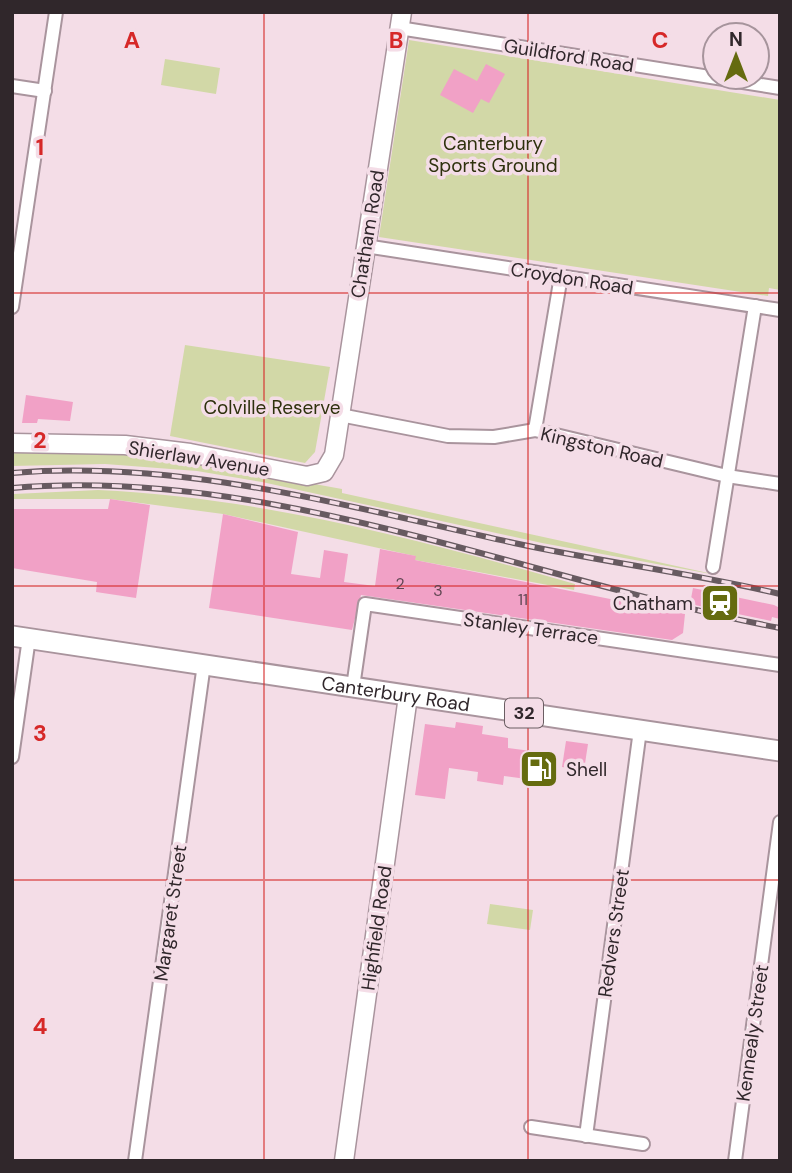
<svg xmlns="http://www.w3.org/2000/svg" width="792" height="1173" font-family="'DM Sans',sans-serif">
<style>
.green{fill:#d2d8a7}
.building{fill:#f1a1c6}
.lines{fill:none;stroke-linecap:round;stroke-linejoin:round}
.street-casing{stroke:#a9949d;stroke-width:16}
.secondary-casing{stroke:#a9949d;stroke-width:21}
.primary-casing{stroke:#a9949d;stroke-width:23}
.street{stroke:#fff;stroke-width:12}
.secondary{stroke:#fff;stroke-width:18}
.primary{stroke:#fff;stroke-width:19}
.rail-casing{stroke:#675a60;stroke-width:6}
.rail{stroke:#f4dde7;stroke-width:3.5;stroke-dasharray:10;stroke-linecap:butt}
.grid{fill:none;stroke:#d62828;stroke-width:2;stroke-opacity:0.55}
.labels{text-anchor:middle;stroke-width:7;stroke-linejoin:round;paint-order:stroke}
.number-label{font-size:16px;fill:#604652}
.shield{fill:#f4dde7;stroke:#6b5e63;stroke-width:2}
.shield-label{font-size:18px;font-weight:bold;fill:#30272b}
.street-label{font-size:19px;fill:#30272b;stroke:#f4dde7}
.park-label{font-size:19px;fill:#2e310d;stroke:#f4dde7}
.poi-label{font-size:19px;fill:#30272b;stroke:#f4dde7;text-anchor:end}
.grid-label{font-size:23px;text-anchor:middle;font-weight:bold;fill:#d62828;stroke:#f4dde7;stroke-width:7;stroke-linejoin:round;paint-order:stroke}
</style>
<rect width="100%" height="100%" fill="#f4dde7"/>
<g class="green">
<polygon points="409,40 780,100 780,290 769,288 768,296 379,237"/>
<polygon points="165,59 220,68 216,94 161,85"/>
<polygon points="185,345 330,367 315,452 305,463 170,436"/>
<polygon points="12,448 139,452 342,489 342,493 722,576 542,543 262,482 197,471 105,464 12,466"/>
<path d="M98 490C258 497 422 540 575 584L574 590 415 560V556L223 514 110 499H12L14 494Z"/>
<polygon points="490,904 533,910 530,930 487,924"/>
</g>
<g class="building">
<polygon points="486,64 505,74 489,103 481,99 473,113 440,95 454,69 477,81"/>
<polygon points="26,395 73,402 70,421 38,419 37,423 22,423"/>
<polygon points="110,499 150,505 136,598 96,592 97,582 12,568 12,509 108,509"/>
<polygon points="223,514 298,532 291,574 320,578 324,550 348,554 344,582 375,586 380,549 416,556 415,560 685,614 683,633 672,640 361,595 352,630 209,608"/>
<polygon points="693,588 774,605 780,608 780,619 772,617 771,621 690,604"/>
<polygon points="456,722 483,726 482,734 508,738 508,748 531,751 537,759 534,780 504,776 503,785 477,781 478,772 449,768 445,799 415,795 425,724 455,728"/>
<polygon points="566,741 588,744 584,770 562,767"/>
</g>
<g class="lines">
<g class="street-casing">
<g id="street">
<polyline points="399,28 780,88"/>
<polyline points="12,86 45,91"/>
<polyline points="365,246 780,310"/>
<polyline points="12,307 56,12"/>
<polyline points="340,415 448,436 494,437 535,430 727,476 780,484"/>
<polyline points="535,430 561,276"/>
<polyline points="713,567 755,306"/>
<polyline points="353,687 365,604 780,665"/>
<polyline points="12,757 29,638"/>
<polyline points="531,1127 643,1144"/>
<polyline points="586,1136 640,730"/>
<polyline points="135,1161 204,664"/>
<polyline points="735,1161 780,822"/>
</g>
</g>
<g class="secondary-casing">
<g id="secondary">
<polyline points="12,443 125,445 190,453 307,476 324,472 334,455 402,12"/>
<polyline points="344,1161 408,696"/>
</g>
</g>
<g class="primary-casing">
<g id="primary">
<path id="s1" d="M12 636 780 751"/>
</g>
</g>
<use href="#street" class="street"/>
<use href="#secondary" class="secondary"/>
<use href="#primary" class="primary"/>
<g class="rail-casing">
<g id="rail">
<path d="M12 473C183 459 349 507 514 543 602 562 692 573 780 594"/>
<path d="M12 488C272 466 528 580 780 628"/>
</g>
</g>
<use href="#rail" class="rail"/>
</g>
<path class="grid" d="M264 12V1161M528 12V1161M12 293H780M12 586H780M12 880H780"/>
<defs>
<g id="station-square" transform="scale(2.0125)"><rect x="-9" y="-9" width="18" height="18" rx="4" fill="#656b0f" stroke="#f4dde7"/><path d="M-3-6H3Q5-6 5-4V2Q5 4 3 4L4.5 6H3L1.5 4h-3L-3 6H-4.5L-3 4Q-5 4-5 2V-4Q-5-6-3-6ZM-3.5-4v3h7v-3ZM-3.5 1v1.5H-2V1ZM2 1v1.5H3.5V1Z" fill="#fff"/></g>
<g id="fuel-square" transform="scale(2.0125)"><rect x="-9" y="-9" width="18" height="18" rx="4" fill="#656b0f" stroke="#f4dde7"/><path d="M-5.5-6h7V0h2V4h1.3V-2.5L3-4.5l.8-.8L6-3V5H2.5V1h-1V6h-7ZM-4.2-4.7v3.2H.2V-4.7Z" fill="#fff"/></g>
</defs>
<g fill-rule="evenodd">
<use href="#station-square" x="720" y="603"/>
<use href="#fuel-square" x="539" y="769"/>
</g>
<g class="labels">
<g class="number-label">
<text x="400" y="589">2</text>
<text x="438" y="596">3</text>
<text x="523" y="605">11</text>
</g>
<rect class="shield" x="505" y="698.5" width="38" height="29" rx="5"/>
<g class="shield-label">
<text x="524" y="719">32</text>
</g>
<g class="street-label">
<text transform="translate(569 55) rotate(9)" y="7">Guildford Road</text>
<text transform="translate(367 234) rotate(-81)" y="7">Chatham Road</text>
<text transform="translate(572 278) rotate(9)" y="7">Croydon Road</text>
<text transform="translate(602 447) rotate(13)" y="7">Kingston Road</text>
<text transform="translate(199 458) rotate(9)" y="7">Shierlaw Avenue</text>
<text transform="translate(531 628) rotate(8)" y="7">Stanley Terrace</text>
<text dy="7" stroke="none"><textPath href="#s1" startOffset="388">Canterbury Road</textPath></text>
<text transform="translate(170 913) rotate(-82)" y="7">Margaret Street</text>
<text transform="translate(376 928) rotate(-82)" y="7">Highfield Road</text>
<text transform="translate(613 933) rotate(-82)" y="7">Redvers Street</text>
<text transform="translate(752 1033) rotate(-82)" y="7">Kennealy Street</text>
</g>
<g class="park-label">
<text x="493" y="150">Canterbury<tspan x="493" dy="22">Sports Ground</tspan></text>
<text x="272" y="414">Colville Reserve</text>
</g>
<g class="poi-label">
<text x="693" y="610">Chatham</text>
<text x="566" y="776" text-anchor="start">Shell</text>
</g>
</g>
<g class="grid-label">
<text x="132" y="48">A</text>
<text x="396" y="48">B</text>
<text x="660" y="48">C</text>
<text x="40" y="155">1</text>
<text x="40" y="448">2</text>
<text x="40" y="741">3</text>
<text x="40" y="1034">4</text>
</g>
<rect width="792" height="1173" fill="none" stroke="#30272b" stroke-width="28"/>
<g transform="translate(736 56)"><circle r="33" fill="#f4dde7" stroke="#a6949c" stroke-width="2"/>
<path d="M0-5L12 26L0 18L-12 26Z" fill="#656b0f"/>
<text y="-10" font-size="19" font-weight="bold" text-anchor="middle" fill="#30272b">N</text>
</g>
</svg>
